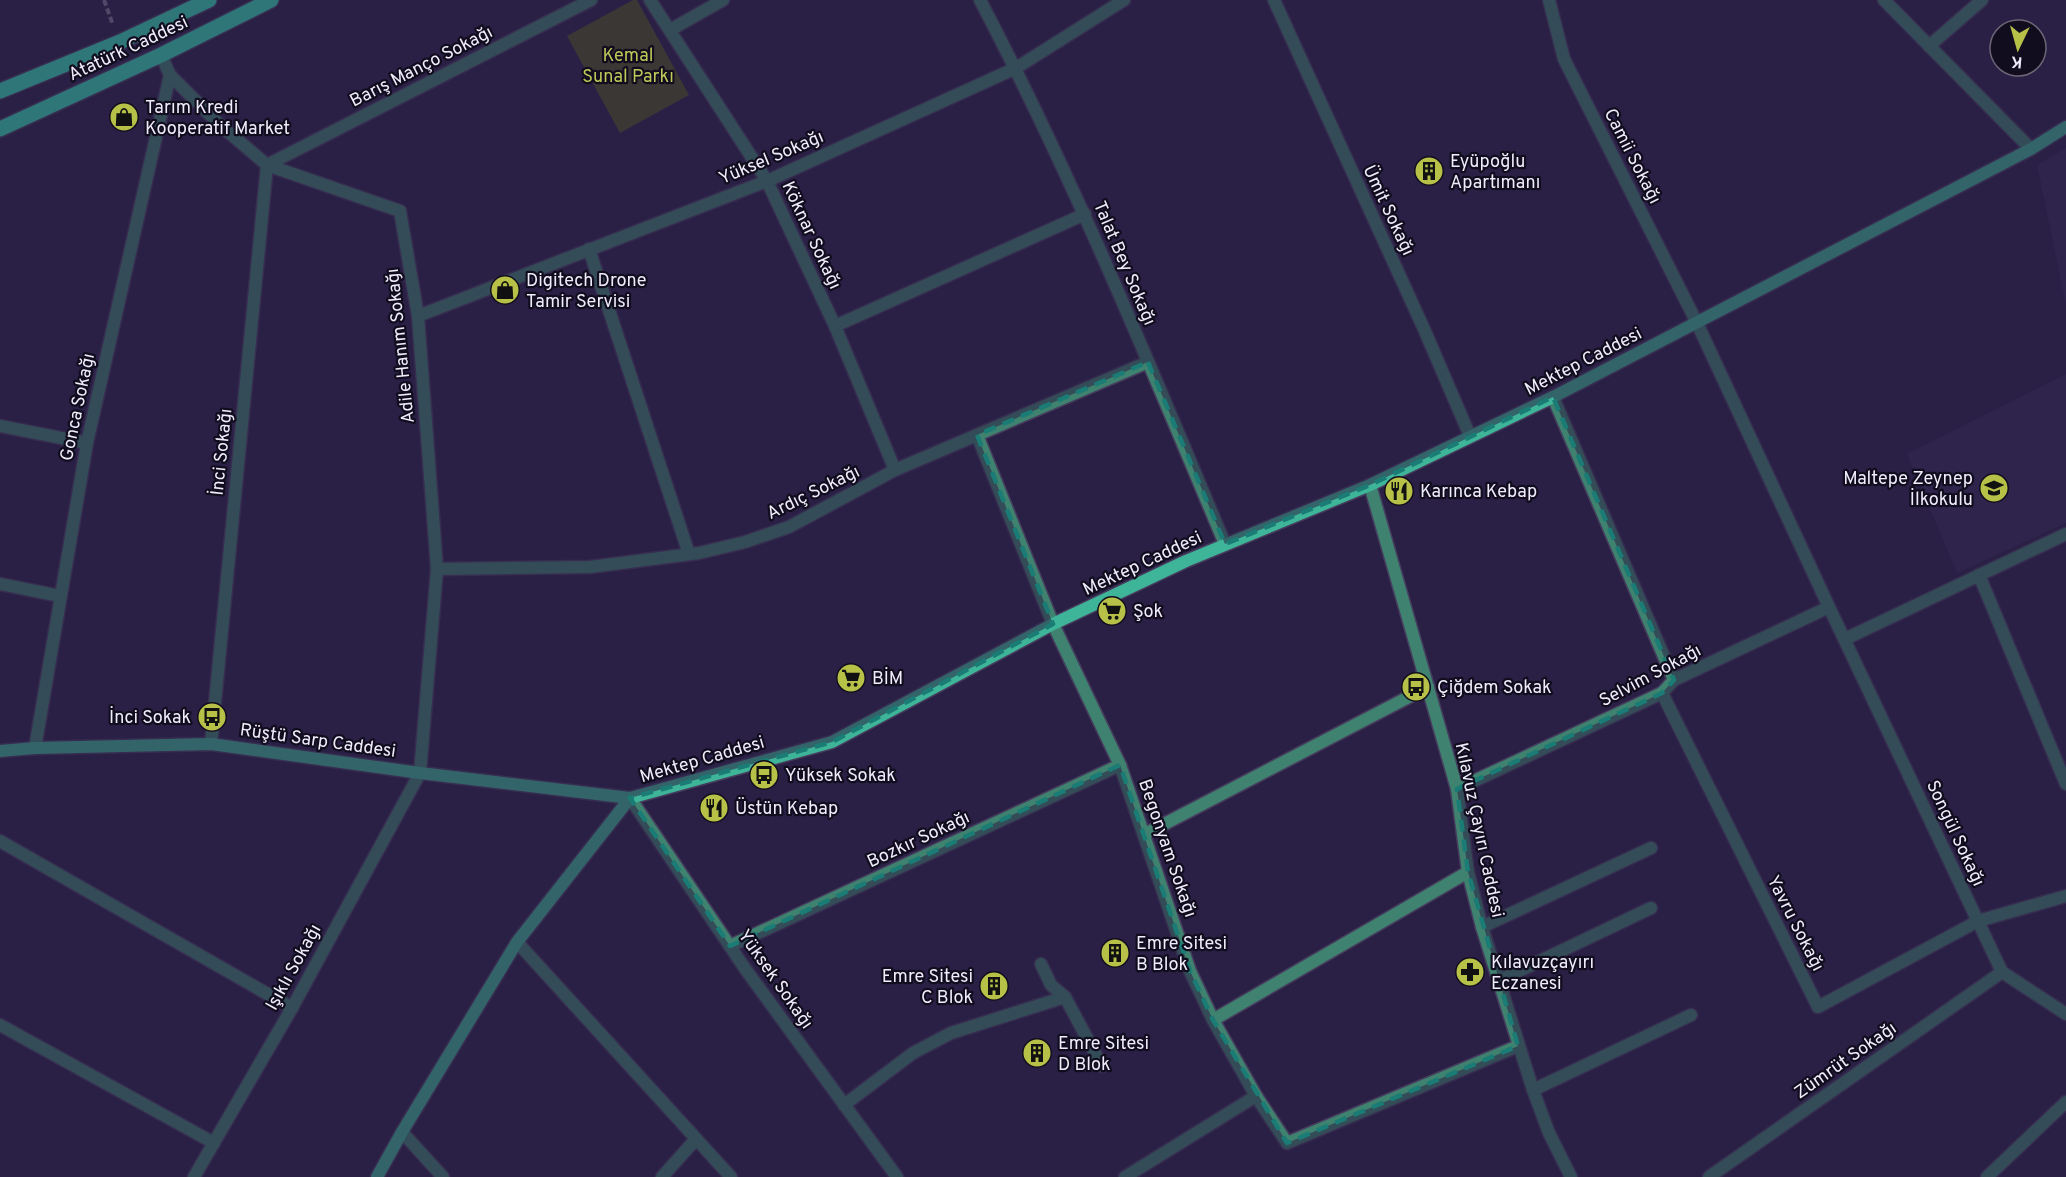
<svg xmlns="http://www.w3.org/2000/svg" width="2066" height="1177" font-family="Overpass,sans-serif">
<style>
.built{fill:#332854}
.green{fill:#4e5223}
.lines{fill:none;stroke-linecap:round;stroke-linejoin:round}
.lane-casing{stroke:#463d5e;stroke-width:15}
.street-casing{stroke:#463d5e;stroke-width:15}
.secondary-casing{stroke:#463d5e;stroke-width:15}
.primary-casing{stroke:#463d5e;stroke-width:18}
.path{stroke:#807994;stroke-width:4;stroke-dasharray:6 3;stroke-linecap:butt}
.lane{stroke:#3e826f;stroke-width:12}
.street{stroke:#3e826f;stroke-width:12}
.secondary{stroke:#3eb598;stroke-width:12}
.primary{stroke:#36ddb8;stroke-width:15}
.marked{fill:none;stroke:#1a7c75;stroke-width:4.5;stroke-dasharray:12 8;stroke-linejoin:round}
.labels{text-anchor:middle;stroke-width:4.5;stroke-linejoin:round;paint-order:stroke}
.street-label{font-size:18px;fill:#efecfb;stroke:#110d1e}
.park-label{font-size:18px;fill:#bfc959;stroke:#110d1e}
.poi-label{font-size:18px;fill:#efecfb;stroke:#110d1e;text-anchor:start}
</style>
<rect width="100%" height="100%" fill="#2a2045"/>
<g class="built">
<polygon points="2066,148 2066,305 2037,165"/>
<polygon points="2066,374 2066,523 1957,573 1907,454"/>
</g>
<polygon class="green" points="633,0 637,0 689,95 620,133 567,36"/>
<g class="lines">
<g class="lane-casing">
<g id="lane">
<polyline points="1041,964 1051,985 1065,997 1102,1066"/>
<polyline points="844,1105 913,1053 951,1033 1065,997"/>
</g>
</g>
<g class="street-casing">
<g id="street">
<polyline points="650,0 767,181 835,326 895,470"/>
<path d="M980 0C1073 177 1148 361 1225 544"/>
<polyline points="1274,0 1424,329 1470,436"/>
<polyline points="1549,0 1564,59 1697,323 1829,607 2002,972 2066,1014"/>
<polyline points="1884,0 2031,149"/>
<polyline points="670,30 723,0"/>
<polyline points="1929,46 1982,0"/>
<polyline points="161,55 170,75 219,124 267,165 400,211 418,316 437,569 420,773 292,1008 194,1177"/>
<polyline points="589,249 689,554"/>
<polyline points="418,316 767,181 1016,68 1124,0"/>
<polyline points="835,326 1085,214"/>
<polyline points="1553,397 1674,680"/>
<polyline points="0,426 87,443"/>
<polyline points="977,435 1053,624 1120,765 1190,971 1213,1020 1256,1096 1287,1143 1518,1046"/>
<polyline points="1370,485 1457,789 1468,872 1482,927 1533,1090 1549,1133 1571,1177"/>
<polyline points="437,569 590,567 699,553 745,542 789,527 895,470 1148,362"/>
<polyline points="1979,575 2066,784"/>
<polyline points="0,584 60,596"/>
<polyline points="1845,639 2066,534"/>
<polyline points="1662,693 1818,1007 1978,921 2066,896"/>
<polyline points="211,744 267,165 591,0"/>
<polyline points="35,748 87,443 170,75"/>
<polyline points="1457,789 1662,693 1674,680 1829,607"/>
<polyline points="630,798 746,970 897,1177"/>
<polyline points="1145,834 1428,687"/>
<polyline points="0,841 292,1008"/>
<polyline points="1482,927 1651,848"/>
<polyline points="517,942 731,1177"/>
<polyline points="730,946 1120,765"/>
<polyline points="1498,981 1651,908"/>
<polyline points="1213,1020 1468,872"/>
<polyline points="0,1025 214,1143"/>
<polyline points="1533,1090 1691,1015"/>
<polyline points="402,1132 443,1177"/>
<polyline points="662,1177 696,1139"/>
<polyline points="1125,1177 1256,1096"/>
<polyline points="1709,1177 2002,972"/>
<polyline points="1987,1177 2066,1102"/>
</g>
</g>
<g class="secondary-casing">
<g id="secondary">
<polyline points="0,751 35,748 211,744 420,773 630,798"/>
<polyline points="377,1177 402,1132 517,942 630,798 832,742 1053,624 1186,561 1370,485 1553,397 2031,149 2066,127"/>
</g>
</g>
<g class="primary-casing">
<g id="primary">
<polyline points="0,91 120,42 209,0"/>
<polyline points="0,129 161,55 271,0"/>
</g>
</g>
<polyline class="path" points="104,0 113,25"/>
<use href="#lane" class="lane"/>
<use href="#street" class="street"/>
<use href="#secondary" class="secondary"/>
<use href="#primary" class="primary"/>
</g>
<path d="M0 0H2066V1177H0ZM1148 362 1225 544 1370 485 1553 397 1674 680 1662 693 1457 789 1468 872 1518 1046 1287 1143 1213 1020 1190 971 1120 765 730 946 630 798 832 742 1053 624 977 435Z" fill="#2a2045" fill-opacity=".55" fill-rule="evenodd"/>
<path class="marked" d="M1148 362 1225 544 1370 485 1553 397 1674 680 1662 693 1457 789 1468 872 1518 1046 1287 1143 1213 1020 1190 971 1120 765 730 946 630 798 832 742 1053 624 977 435Z"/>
<defs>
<g id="shop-disc" transform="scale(1.5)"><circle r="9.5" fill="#b7c148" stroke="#110d1e"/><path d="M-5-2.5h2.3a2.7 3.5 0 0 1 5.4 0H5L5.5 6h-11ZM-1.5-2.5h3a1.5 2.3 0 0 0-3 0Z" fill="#111"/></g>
<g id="building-disc" transform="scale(1.5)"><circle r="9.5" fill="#b7c148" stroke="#110d1e"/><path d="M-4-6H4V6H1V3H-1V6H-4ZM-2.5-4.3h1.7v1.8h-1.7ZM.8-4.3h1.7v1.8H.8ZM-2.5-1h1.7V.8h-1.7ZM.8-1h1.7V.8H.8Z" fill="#111"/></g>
<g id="school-disc" transform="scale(1.5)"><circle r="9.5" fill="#b7c148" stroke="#110d1e"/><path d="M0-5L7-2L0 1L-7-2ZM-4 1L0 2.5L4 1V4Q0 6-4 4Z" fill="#111"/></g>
<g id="restaurant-disc" transform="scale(1.5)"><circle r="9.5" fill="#b7c148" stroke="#110d1e"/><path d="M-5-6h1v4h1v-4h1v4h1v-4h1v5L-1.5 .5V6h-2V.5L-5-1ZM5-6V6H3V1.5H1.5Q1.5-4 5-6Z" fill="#111"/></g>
<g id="supermarket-disc" transform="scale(1.5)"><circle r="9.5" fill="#b7c148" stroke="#110d1e"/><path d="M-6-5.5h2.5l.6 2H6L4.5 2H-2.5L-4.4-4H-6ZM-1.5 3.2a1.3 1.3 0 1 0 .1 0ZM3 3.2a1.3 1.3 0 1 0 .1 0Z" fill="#111"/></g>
<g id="bus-disc" transform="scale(1.5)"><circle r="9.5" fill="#b7c148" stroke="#110d1e"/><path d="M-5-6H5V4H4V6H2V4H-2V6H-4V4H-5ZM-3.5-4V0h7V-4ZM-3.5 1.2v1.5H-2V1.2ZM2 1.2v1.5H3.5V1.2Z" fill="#111"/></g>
<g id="pharmacy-disc" transform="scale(1.5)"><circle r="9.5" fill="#b7c148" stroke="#110d1e"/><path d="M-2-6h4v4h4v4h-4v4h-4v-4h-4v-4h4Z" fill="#111"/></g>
</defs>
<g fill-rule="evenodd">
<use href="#shop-disc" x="124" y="117"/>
<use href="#building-disc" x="1429" y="171"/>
<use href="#shop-disc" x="505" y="290"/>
<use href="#school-disc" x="1994" y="488"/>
<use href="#restaurant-disc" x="1399" y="491"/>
<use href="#supermarket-disc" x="1112" y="611"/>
<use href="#supermarket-disc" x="851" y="678"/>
<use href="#bus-disc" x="1416" y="687"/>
<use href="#bus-disc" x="212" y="717"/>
<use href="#bus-disc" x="764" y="775"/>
<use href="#restaurant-disc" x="714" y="808"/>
<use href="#building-disc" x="1115" y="953"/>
<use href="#pharmacy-disc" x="1470" y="972"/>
<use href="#building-disc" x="994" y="986"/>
<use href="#building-disc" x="1037" y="1053"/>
</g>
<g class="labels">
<g class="street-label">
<text transform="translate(128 48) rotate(-25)" y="6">Atatürk Caddesi</text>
<text transform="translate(421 66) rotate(-27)" y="6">Barış Manço Sokağı</text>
<text transform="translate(1633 156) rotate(63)" y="6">Camii Sokağı</text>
<text transform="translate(771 157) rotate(-23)" y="6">Yüksel Sokağı</text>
<text transform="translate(1389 210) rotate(65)" y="6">Ümit Sokağı</text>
<text transform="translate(812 235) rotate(65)" y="6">Köknar Sokağı</text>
<text transform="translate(1125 263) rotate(67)" y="6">Talat Bey Sokağı</text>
<text transform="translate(400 346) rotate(-96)" y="6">Adile Hanım Sokağı</text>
<text transform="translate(1583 361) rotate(-27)" y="6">Mektep Caddesi</text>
<text transform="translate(77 407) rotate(-78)" y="6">Gonca Sokağı</text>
<text transform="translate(221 452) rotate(-84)" y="6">İnci Sokağı</text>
<text transform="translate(813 492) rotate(-26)" y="6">Ardıç Sokağı</text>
<text transform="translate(1142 563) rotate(-25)" y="6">Mektep Caddesi</text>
<text transform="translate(1650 675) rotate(-28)" y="6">Selvim Sokağı</text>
<text transform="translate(318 740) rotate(8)" y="6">Rüştü Sarp Caddesi</text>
<text transform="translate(702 759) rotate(-16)" y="6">Mektep Caddesi</text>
<text transform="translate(1480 830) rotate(78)" y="6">Kılavuz Çayırı Caddesi</text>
<text transform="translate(1956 833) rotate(65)" y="6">Songül Sokağı</text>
<text transform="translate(918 839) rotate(-25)" y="6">Bozkır Sokağı</text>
<text transform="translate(1168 848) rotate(71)" y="6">Begonyam Sokağı</text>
<text transform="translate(1796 923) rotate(63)" y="6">Yavru Sokağı</text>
<text transform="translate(293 967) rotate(-61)" y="6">Işıklı Sokağı</text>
<text transform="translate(776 979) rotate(55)" y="6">Yüksek Sokağı</text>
<text transform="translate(1845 1060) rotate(-35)" y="6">Zümrüt Sokağı</text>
</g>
<g class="park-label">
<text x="628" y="61">Kemal<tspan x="628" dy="21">Sunal Parkı</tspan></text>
</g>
<g class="poi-label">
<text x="145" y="113">Tarım Kredi<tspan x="145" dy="21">Kooperatif Market</tspan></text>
<text x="1450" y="167">Eyüpoğlu<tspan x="1450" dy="21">Apartımanı</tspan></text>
<text x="526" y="286">Digitech Drone<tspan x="526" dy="21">Tamir Servisi</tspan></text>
<text x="1973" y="484" text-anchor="end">Maltepe Zeynep<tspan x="1973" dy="21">İlkokulu</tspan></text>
<text x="1420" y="497">Karınca Kebap</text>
<text x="1133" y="617">Şok</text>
<text x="872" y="684">BİM</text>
<text x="1437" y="693">Çiğdem Sokak</text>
<text x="191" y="723" text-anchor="end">İnci Sokak</text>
<text x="785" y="781">Yüksek Sokak</text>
<text x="735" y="814">Üstün Kebap</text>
<text x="1136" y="949">Emre Sitesi<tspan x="1136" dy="21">B Blok</tspan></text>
<text x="1491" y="968">Kılavuzçayırı<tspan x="1491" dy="21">Eczanesi</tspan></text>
<text x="973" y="982" text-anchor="end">Emre Sitesi<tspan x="973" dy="21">C Blok</tspan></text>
<text x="1058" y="1049">Emre Sitesi<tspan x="1058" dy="21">D Blok</tspan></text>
</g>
</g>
<g transform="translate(2018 48) rotate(185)"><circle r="28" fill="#110d1e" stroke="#6a6676" stroke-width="1.5"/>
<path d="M0-4.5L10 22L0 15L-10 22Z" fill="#b7c148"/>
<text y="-9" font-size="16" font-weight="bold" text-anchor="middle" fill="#efecfb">K</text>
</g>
</svg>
